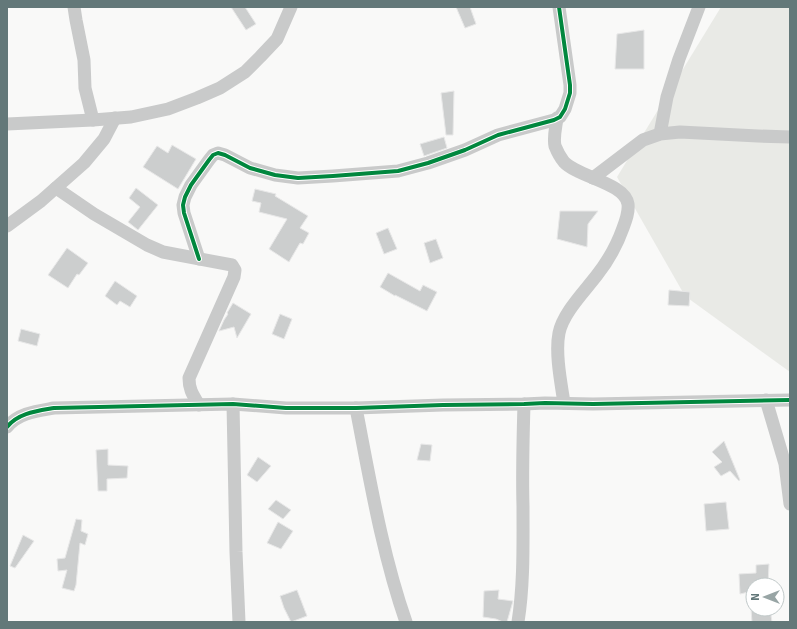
<svg xmlns="http://www.w3.org/2000/svg" width="797" height="629" font-family="Signika,sans-serif">
<style>
.green{fill:#e9eae6}
.building{fill:#cccece;stroke:#e8e8e8}
.lines{fill:none;stroke-linecap:round;stroke-linejoin:round}
.street{stroke:#c9caca;stroke-width:13}
.cycleway-casing{stroke:#fff;stroke-width:6}
.cycleway{stroke:#00873e;stroke-width:4}
</style>
<rect width="100%" height="100%" fill="#f9f9f8"/>
<polygon class="green" points="721,7 790,7 790,372 685,296 617,177"/>
<g class="building">
<polygon points="231,7 245,7 256,24 246,30"/>
<polygon points="456,7 470,7 476,24 465,28"/>
<polygon points="644,30 644,69 615,69 617,34"/>
<polygon points="454,91 453,135 446,135 441,93"/>
<polygon points="444,137 447,148 424,156 420,144"/>
<polygon points="172,145 196,159 178,189 143,167 157,146 168,153"/>
<polygon points="136,188 158,205 138,230 128,222 140,207 129,198"/>
<polygon points="255,189 276,194 275,196 308,216 300,228 309,233 303,244 300,243 289,262 269,249 287,219 259,212 261,203 252,201"/>
<polygon points="560,211 598,211 588,224 587,247 557,239"/>
<polygon points="388,228 397,249 384,254 376,233"/>
<polygon points="436,239 443,258 430,263 424,243"/>
<polygon points="67,248 88,263 79,275 77,274 68,288 48,275"/>
<polygon points="388,273 420,291 423,285 437,292 427,311 395,295 395,296 380,287"/>
<polygon points="115,281 137,296 130,307 120,301 117,305 105,296"/>
<polygon points="669,290 690,292 689,306 668,305"/>
<polygon points="233,303 251,314 237,338 234,327 219,331 224,320 228,314 227,313"/>
<polygon points="280,314 292,319 284,339 272,334"/>
<polygon points="21,329 40,334 37,346 18,341"/>
<polygon points="724,441 740,480 739,481 730,471 721,476 714,467 722,462 712,452"/>
<polygon points="421,444 432,445 430,461 417,460"/>
<polygon points="108,449 108,465 128,466 127,478 107,479 107,491 98,491 96,450"/>
<polygon points="258,457 271,466 257,482 247,475"/>
<polygon points="276,500 291,510 283,519 268,509"/>
<polygon points="726,502 729,529 706,531 704,504"/>
<polygon points="76,519 82,520 81,531 88,534 85,545 80,543 76,585 74,591 62,588 67,570 58,571 57,559 65,558"/>
<polygon points="278,522 293,531 281,549 267,543"/>
<polygon points="23,535 34,541 15,568 10,566"/>
<polygon points="769,564 768,585 753,585 753,591 740,594 739,574 756,573 756,565"/>
<polygon points="297,590 307,616 291,622 284,608 280,596"/>
<polygon points="499,590 498,599 513,601 507,622 503,622 496,619 483,617 484,591"/>
<polygon points="751,609 770,609 772,622 752,622"/>
</g>
<g class="lines">
<g class="street">
<polyline points="74,7 76,20 84,60 85,88 93,120"/>
<path d="M557 118C556 127 553 137 555 146 557 151 560 157 564 162 578 177 625 183 628 204 629 212 626 220 623 228 617 245 608 261 597 275 584 292 563 313 559 333 555 353 561 383 564 403"/>
<polyline points="7,124 93,120 131,117 168,109 197,98 220,88 245,72 260,57 277,39 291,7"/>
<polyline points="660,134 667,97 679,59 699,7"/>
<polyline points="593,178 643,140 660,134 680,132 758,136 790,137"/>
<path d="M56 188 94 214 147 245 163 252 232 265 235 270 234 277 189 378C189 390 193 395 199 405"/>
<polyline points="7,226 41,201 84,163 104,139 115,118"/>
<polyline points="199,259 184,213 183,205 185,197 191,185 209,160 213,155 218,153 225,155 250,168 275,175 298,178 333,176 398,171 428,163 465,150 498,135 554,120 560,117 565,109 570,93 570,85 559,7"/>
<polyline points="766,400 785,464 790,504"/>
<polyline points="233,404 236,552 239,622"/>
<path d="M356 408C370 480 382 553 406 622"/>
<path d="M7 427C18 413 37 411 54 408L233 404 286 408H356L443 405 524 404 545 403 593 404 790 400"/>
<path d="M518 622C524 584 523 544 523 506 522 472 523 438 524 404"/>
</g>
<g class="cycleway-casing">
<g id="cycleway">
<polyline points="199,259 184,213 183,205 185,197 191,185 209,160 213,155 218,153 225,155 250,168 275,175 298,178 333,176 398,171 428,163 465,150 498,135 554,120 560,117 565,109 570,93 570,85 559,7"/>
<path d="M7 427C18 413 37 411 54 408L233 404 286 408H356L443 405 524 404 545 403 593 404 790 400"/>
</g>
</g>
<use href="#cycleway" class="cycleway"/>
</g>
<rect width="797" height="629" fill="none" stroke="#637879" stroke-width="16"/>
<g transform="translate(765 597) rotate(270)"><circle r="19" fill="#ffffff" stroke="#c1c9c9"/>
<path d="M0-3L7 15L0 10L-7 15Z" fill="#98a5a5"/>
<text y="-6" font-size="11" font-weight="bold" text-anchor="middle" fill="#637879">N</text>
</g>
</svg>
